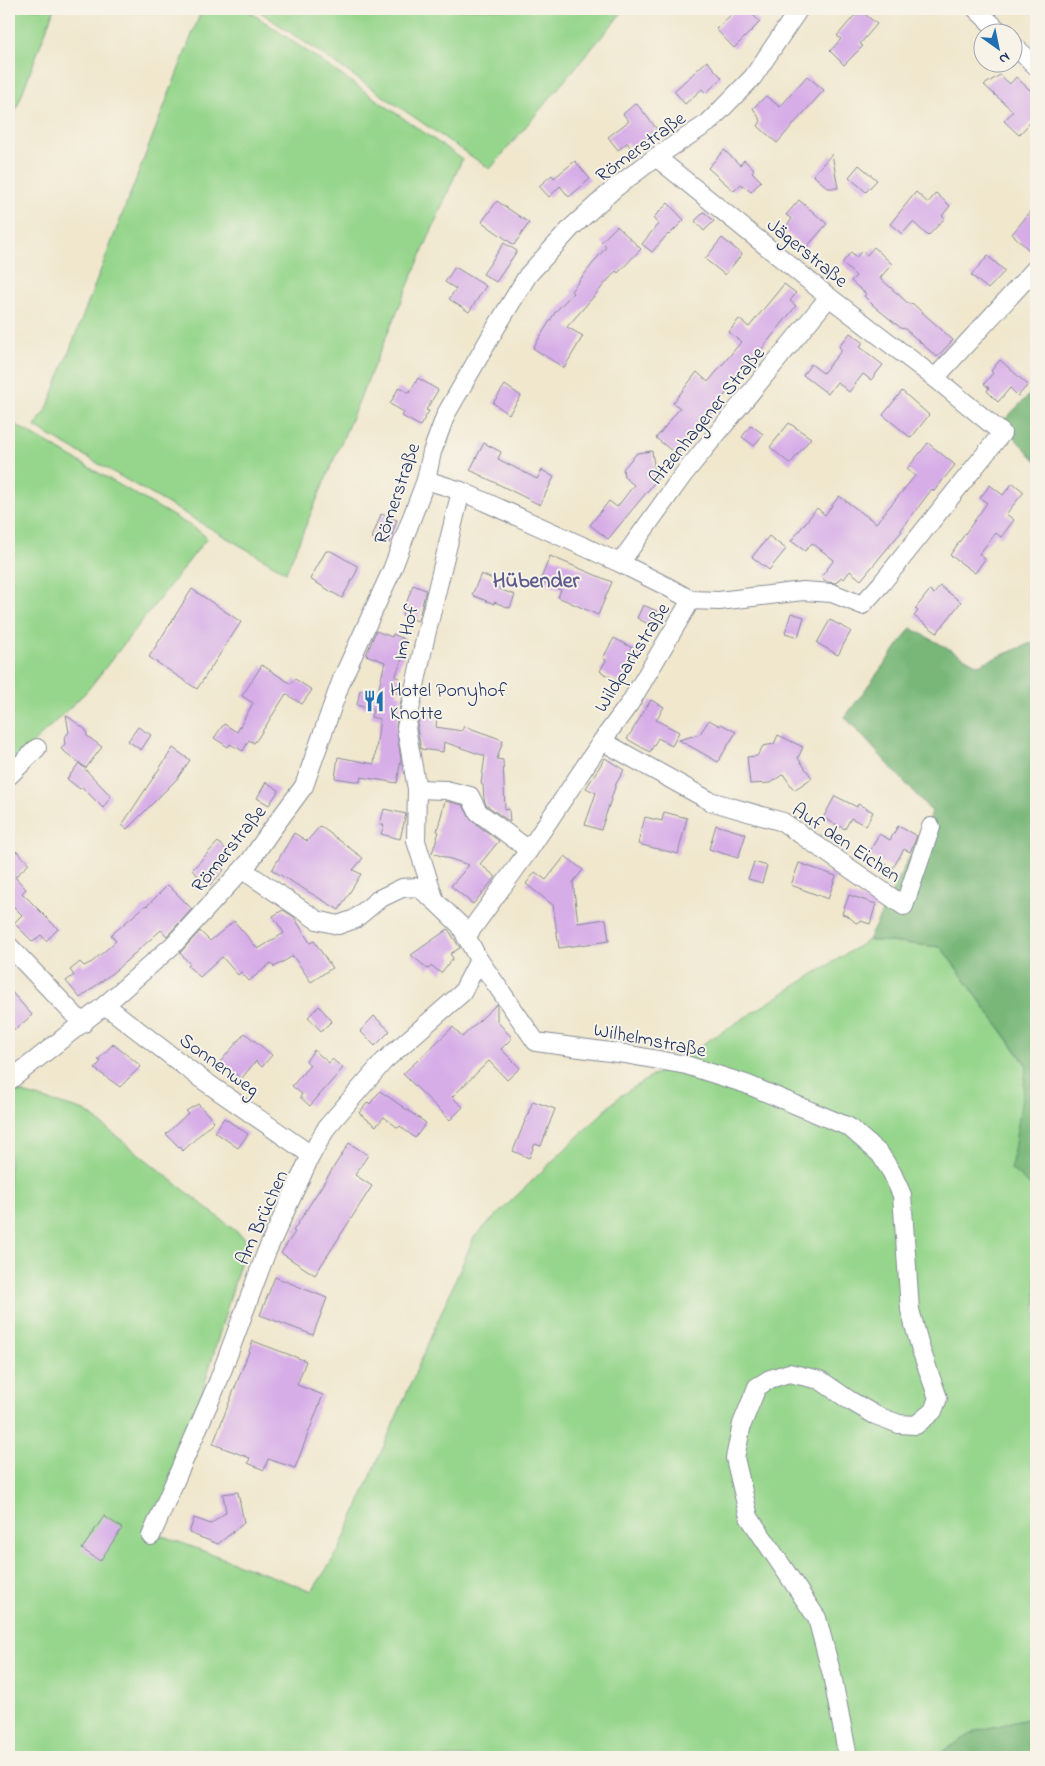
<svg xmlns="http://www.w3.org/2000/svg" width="1045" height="1766" font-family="'Indie Flower',sans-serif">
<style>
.green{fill:#96d68c;stroke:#588275}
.forest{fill:#78b778;stroke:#4a736b}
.building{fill:#d7ade8}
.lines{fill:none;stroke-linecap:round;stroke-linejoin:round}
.minor-casing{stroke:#868b96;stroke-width:20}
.minor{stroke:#fff;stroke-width:18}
.labels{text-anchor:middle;stroke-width:4;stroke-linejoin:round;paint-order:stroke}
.street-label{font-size:20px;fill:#1b2f5e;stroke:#f7f3e8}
.poi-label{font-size:20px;fill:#1b2f5e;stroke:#f7f3e8;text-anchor:start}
.quarter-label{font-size:22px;font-weight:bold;fill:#5d5b8e;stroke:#f7f3e8}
</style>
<rect width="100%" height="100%" fill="#f7f3e8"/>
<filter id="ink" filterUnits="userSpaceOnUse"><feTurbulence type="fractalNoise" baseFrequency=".02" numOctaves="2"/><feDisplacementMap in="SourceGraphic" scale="10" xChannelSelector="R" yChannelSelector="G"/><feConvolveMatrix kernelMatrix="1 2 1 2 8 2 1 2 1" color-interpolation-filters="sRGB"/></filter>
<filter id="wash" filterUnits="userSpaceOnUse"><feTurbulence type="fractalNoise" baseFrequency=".0096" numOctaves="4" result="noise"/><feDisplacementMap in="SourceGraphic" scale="20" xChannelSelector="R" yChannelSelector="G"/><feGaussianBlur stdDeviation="1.12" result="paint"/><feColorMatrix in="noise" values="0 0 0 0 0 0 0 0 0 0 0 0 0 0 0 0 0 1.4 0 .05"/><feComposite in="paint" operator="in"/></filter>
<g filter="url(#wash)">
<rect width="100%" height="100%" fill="#f0e7cd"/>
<g class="green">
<polygon points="9,9 54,9 9,128"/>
<polygon points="202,9 246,9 462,159 286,572 35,427 48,406"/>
<polygon points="256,9 625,9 490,169"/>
<polygon points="9,421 199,531 207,538 87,691 9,766"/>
<polygon points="868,940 941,947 1027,1066 1012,1169 1036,1191 1036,1717 976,1731 934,1757 9,1757 9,1089 85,1111 247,1240 160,1535 312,1591 339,1550 474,1237 620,1096"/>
</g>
<g class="forest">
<polygon points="1036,388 1036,461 1001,423"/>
<polygon points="911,628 978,665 1036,641 1036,1191 1011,1169 1027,1065 941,947 868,940 932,812 845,717"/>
<polygon points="1036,1717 1036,1757 934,1757 976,1731"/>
</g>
<g id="blocks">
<g class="building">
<polygon points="737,9 747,9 760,22 734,48 716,29"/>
<polygon points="861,11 877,24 860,44 863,46 844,65 830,51 841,39 837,36 855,15 857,16"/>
<polygon points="707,61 722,78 706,93 702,89 685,104 674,91"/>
<polygon points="1000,75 1010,84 1016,77 1030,90 1036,89 1036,116 1019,135 1004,121 1013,111 984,85"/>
<polygon points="807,76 824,90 777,143 758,126 761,121 753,108 766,96 780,107"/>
<polygon points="636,103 657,129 632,149 627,143 618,150 608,137 629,121 623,114"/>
<polygon points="724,150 740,165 744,160 754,169 752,172 761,181 751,192 741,184 734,191 708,168"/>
<polygon points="832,154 838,188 828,188 813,175"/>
<polygon points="575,161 590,179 569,197 560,186 549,197 539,186 552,175 554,178"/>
<polygon points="859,165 877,180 866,192 849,177"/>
<polygon points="916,192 928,203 936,193 950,206 942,216 945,218 928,236 913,222 902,234 890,224"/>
<polygon points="799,200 827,224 805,249 783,229 792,219 786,215"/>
<polygon points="497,201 529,223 514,245 482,222"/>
<polygon points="668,203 684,220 669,235 668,234 652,252 642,244 658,224 653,218"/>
<polygon points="1036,205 1036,242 1029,250 1012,234"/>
<polygon points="704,212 714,221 704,231 695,221"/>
<polygon points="617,226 641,249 618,273 616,271 567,327 583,336 564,368 533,348 556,311 573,293 571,291 606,247 601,242"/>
<polygon points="722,238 742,254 725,275 705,259"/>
<polygon points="504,243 517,251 496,282 483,274"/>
<polygon points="874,247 892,264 880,278 910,305 912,303 953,340 937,357 904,328 902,329 875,307 864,296 866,294 851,281 856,276 842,263 851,252 856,257 862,251 867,255"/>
<polygon points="988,256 1005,271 988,289 971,275"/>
<polygon points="455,267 486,286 469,312 449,299 456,289 445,282"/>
<polygon points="784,284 796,293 790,301 796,306 677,455 656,438 680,408 673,403 697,372 708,382 741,342 729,332 739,319 749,327"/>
<polygon points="850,333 863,342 860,347 883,365 871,380 863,374 849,392 837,382 828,394 803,375 811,364 823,373 842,350 839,347"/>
<polygon points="1000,360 1028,385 1018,396 1010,388 998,402 987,391 989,388 984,384 993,373 991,371"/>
<polygon points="418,378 438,390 426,410 429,411 420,426 402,416 404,412 390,404 399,387 409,393"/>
<polygon points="505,385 521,396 509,414 493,403"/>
<polygon points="902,391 929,415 911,438 883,415"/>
<polygon points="789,423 811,438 790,464 770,447"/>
<polygon points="751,425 763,434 754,446 742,437"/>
<polygon points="484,443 501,452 498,459 537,479 542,470 554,477 540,505 470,470"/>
<polygon points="928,443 955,465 934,491 932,489 901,530 902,531 861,580 850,571 844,579 841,577 836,583 827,582 821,577 834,560 812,543 805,551 791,541 817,508 825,515 839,496 876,523 915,476 907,469"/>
<polygon points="652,451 655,472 660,476 608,539 590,525 609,501 617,507 634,485 624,477 623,469 637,453"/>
<polygon points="1013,483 1024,492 1006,514 1014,520 1001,537 996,533 979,554 985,559 975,573 950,555 987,503 980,498 990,485 1003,495"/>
<polygon points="381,514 397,520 389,543 372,538"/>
<polygon points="769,536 786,549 769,570 752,557"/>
<polygon points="326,551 331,551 357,566 357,571 342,598 310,579"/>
<polygon points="550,556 612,582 598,615 558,597 561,590 540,581"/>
<polygon points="481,574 502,583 499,589 515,595 510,608 494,602 494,604 472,595"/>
<polygon points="413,585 426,590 418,621 402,615"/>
<polygon points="940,586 961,602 937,633 914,616 918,611 915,609 930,590 934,594"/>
<polygon points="192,589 241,622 197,689 149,657"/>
<polygon points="643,605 657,611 650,625 637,618"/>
<polygon points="791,613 804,617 798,637 785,633"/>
<polygon points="830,620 851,631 838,655 817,643"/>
<polygon points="376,631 392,637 393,634 406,640 401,650 405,652 395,677 400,678 397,694 402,696 396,726 401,759 397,783 361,777 360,782 335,778 338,757 374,764 380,719 371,717 373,710 357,705 360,690 378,692 385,662 366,655"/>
<polygon points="614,638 638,651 620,683 600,671 606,660 603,658"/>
<polygon points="262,665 291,684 295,679 312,690 302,704 286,694 258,738 254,743 249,740 243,751 230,744 228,747 214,738 224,724 237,732 253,703 242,696"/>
<polygon points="651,700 664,707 656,720 679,732 672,746 658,738 650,752 627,739"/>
<polygon points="66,715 86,730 87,736 102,747 86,768 61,749 65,744 64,738 69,732"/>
<polygon points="420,715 437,716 436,727 462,731 464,726 503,740 497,759 503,760 505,810 509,809 510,822 486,805 484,799 483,785 481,784 485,756 444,742 443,752 421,749 417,728"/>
<polygon points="709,720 720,726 721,724 736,732 718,762 679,740 700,734"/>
<polygon points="138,727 151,735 141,750 128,741"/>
<polygon points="778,735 803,747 798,758 812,778 794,790 783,774 771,783 750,784 747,757 757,756 763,746 774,744"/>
<polygon points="173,748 190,760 177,779 127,829 122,825"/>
<polygon points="605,758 624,770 616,784 601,830 585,825 596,793 586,788"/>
<polygon points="79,763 111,796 103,808 82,787 80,789 67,779"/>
<polygon points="266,782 279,790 269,805 257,798"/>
<polygon points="835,796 857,807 858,804 873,812 866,826 851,818 845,829 823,818"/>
<polygon points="445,801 463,805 471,820 499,841 480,864 496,877 473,904 451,886 469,865 432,853 439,832 437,831"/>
<polygon points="384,809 406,814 400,839 381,834 384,824 380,824"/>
<polygon points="664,812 687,818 678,854 638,844 645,817 662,821"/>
<polygon points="716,825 746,834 738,858 709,849"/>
<polygon points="320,826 363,858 353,870 361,874 339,910 272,870 294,833 307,841"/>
<polygon points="898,826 917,836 910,852 904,849 893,868 868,855 879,834 890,840"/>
<polygon points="218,842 229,852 217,864 224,870 209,886 192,870"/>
<polygon points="17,851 29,864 15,877 26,889 22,893 58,929 46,941 41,935 33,942 14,923 22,915 11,904 9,906 9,859"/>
<polygon points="565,856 583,870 573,882 578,923 606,919 609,941 559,948 553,905 526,884 535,872 546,880"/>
<polygon points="754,862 767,866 762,883 748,879"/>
<polygon points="799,863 836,876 828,899 791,885"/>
<polygon points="168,885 192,909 167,936 161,930 116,970 80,998 66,981 74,975 70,970 80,962 84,966 92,962 116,941 111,935 146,905 147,906"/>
<polygon points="849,895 876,904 870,924 861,921 856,923 848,916 842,914"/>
<polygon points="283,910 294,917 310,943 314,941 332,968 311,982 293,956 274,967 271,963 249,981 241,972 238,975 222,957 200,977 188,966 190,964 180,953 200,931 210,941 234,921 258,949 284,933 273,916"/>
<polygon points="448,929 460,948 450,954 453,958 441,973 432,966 428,969 411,955"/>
<polygon points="9,989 32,1015 15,1030 9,1022"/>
<polygon points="497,1004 497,1021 512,1038 501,1049 520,1068 507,1080 489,1061 452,1097 463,1107 450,1120 403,1074 453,1027 462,1037"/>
<polygon points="319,1006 332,1021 321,1031 308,1017"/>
<polygon points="374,1016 390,1031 375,1046 360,1031"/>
<polygon points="245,1033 272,1055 262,1067 256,1061 241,1079 220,1062"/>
<polygon points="113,1044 141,1066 120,1087 95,1069 101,1061 98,1060"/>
<polygon points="314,1050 329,1063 332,1059 343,1068 310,1106 300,1097 302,1094 292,1086 310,1065 306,1061"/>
<polygon points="380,1091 426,1123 415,1138 400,1126 398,1128 384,1117 376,1126 359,1113 368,1102 370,1104"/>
<polygon points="533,1101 555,1109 541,1146 535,1144 529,1158 513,1151"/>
<polygon points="198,1104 214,1121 183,1151 166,1134 188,1113 186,1111"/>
<polygon points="224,1118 248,1134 238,1148 215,1132"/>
<polygon points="349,1143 368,1155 355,1175 372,1186 315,1275 281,1253 295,1232 293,1231"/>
<polygon points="275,1277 327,1298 313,1335 260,1315"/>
<polygon points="253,1341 306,1361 297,1385 323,1395 295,1468 268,1459 264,1470 248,1463 250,1458 213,1444"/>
<polygon points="238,1492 244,1523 218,1544 189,1533 194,1518 211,1524 226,1512 223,1494"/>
<polygon points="104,1516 122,1528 100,1561 82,1549"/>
</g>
</g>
</g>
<g filter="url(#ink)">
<use href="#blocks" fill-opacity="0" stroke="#868b96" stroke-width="1"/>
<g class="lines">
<g class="minor-casing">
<g id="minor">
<polyline points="976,9 1000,32"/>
<polyline points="1012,44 1036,66"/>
<polyline points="656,157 829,297 935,378"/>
<polyline points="426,480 461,491 620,563 683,475 829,297"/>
<polyline points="620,563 666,586 691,600"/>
<polyline points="602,741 710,801 783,822 904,906 931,827"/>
<polyline points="9,776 37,748"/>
<polyline points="417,789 446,790 470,796 478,812 529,850"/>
<polyline points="243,870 317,920 338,925 355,919 379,899 402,888 418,887 435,901 460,925 479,960 536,1042 625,1054 686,1065 746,1084 849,1127 880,1154 892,1173 902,1195 910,1310 921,1350 938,1398 933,1411 916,1425 899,1424 875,1415 849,1400 820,1380 789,1373 770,1379 757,1387 742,1424 735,1458 749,1517 817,1618 832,1675 848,1757"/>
<polyline points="435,901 416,841 417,789 406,728 425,639 461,491"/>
<polyline points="466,937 529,850 602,741 630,703 691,600 719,601 803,591 832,593 862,605 881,584 1002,433 935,378 1036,268"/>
<polyline points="9,946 83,1024"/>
<polyline points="105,1005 200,1078 311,1155"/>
<polyline points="9,1081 105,1005 173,945 250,861 270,832 304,786 342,679 392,570 426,480 432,452 446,414 495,329 528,275 572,227 615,188 656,157 708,123 753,77 799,9"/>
<polyline points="151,1536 218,1382 266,1253 311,1155 327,1127 384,1061 462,993 479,960"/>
</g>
</g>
<use href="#minor" class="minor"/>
</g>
</g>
<defs>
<g id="restaurant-bare" transform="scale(1.725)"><path d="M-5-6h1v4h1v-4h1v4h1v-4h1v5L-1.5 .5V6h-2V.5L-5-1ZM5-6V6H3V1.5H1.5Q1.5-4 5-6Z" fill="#1f6fb2" stroke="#f7f3e8" stroke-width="2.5" paint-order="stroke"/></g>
</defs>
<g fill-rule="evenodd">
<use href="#restaurant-bare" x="374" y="701"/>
</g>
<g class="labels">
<g class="street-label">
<text transform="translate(640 146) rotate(-36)" y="7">Römerstraße</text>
<text transform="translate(808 252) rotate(39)" y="7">Jägerstraße</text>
<text transform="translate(706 415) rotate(-51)" y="7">Atzenhagener Straße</text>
<text transform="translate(396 493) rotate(-71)" y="7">Römerstraße</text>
<text transform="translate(405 632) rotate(-77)" y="7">Im Hof</text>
<text transform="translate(631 657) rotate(-58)" y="7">Wildparkstraße</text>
<text transform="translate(847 842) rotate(34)" y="7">Auf den Eichen</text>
<text transform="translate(228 848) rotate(-51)" y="7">Römerstraße</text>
<text transform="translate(650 1039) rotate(11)" y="7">Wilhelmstraße</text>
<text transform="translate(220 1064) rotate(36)" y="7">Sonnenweg</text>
<text transform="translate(261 1217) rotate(-66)" y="7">Am Brüchen</text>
</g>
<g class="poi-label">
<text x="390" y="696">Hotel Ponyhof<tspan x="390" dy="23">Knotte</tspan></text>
</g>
<g class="quarter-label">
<text x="536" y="587">Hübender</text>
</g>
</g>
<rect width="1045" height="1766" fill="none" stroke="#f7f3e8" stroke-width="30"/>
<g transform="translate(998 48) rotate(147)"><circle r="24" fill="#f7f3e8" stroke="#9fa5b1"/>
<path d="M0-4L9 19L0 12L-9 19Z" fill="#1f6fb2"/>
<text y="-8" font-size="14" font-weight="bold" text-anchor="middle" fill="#1b2f5e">N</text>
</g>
</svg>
